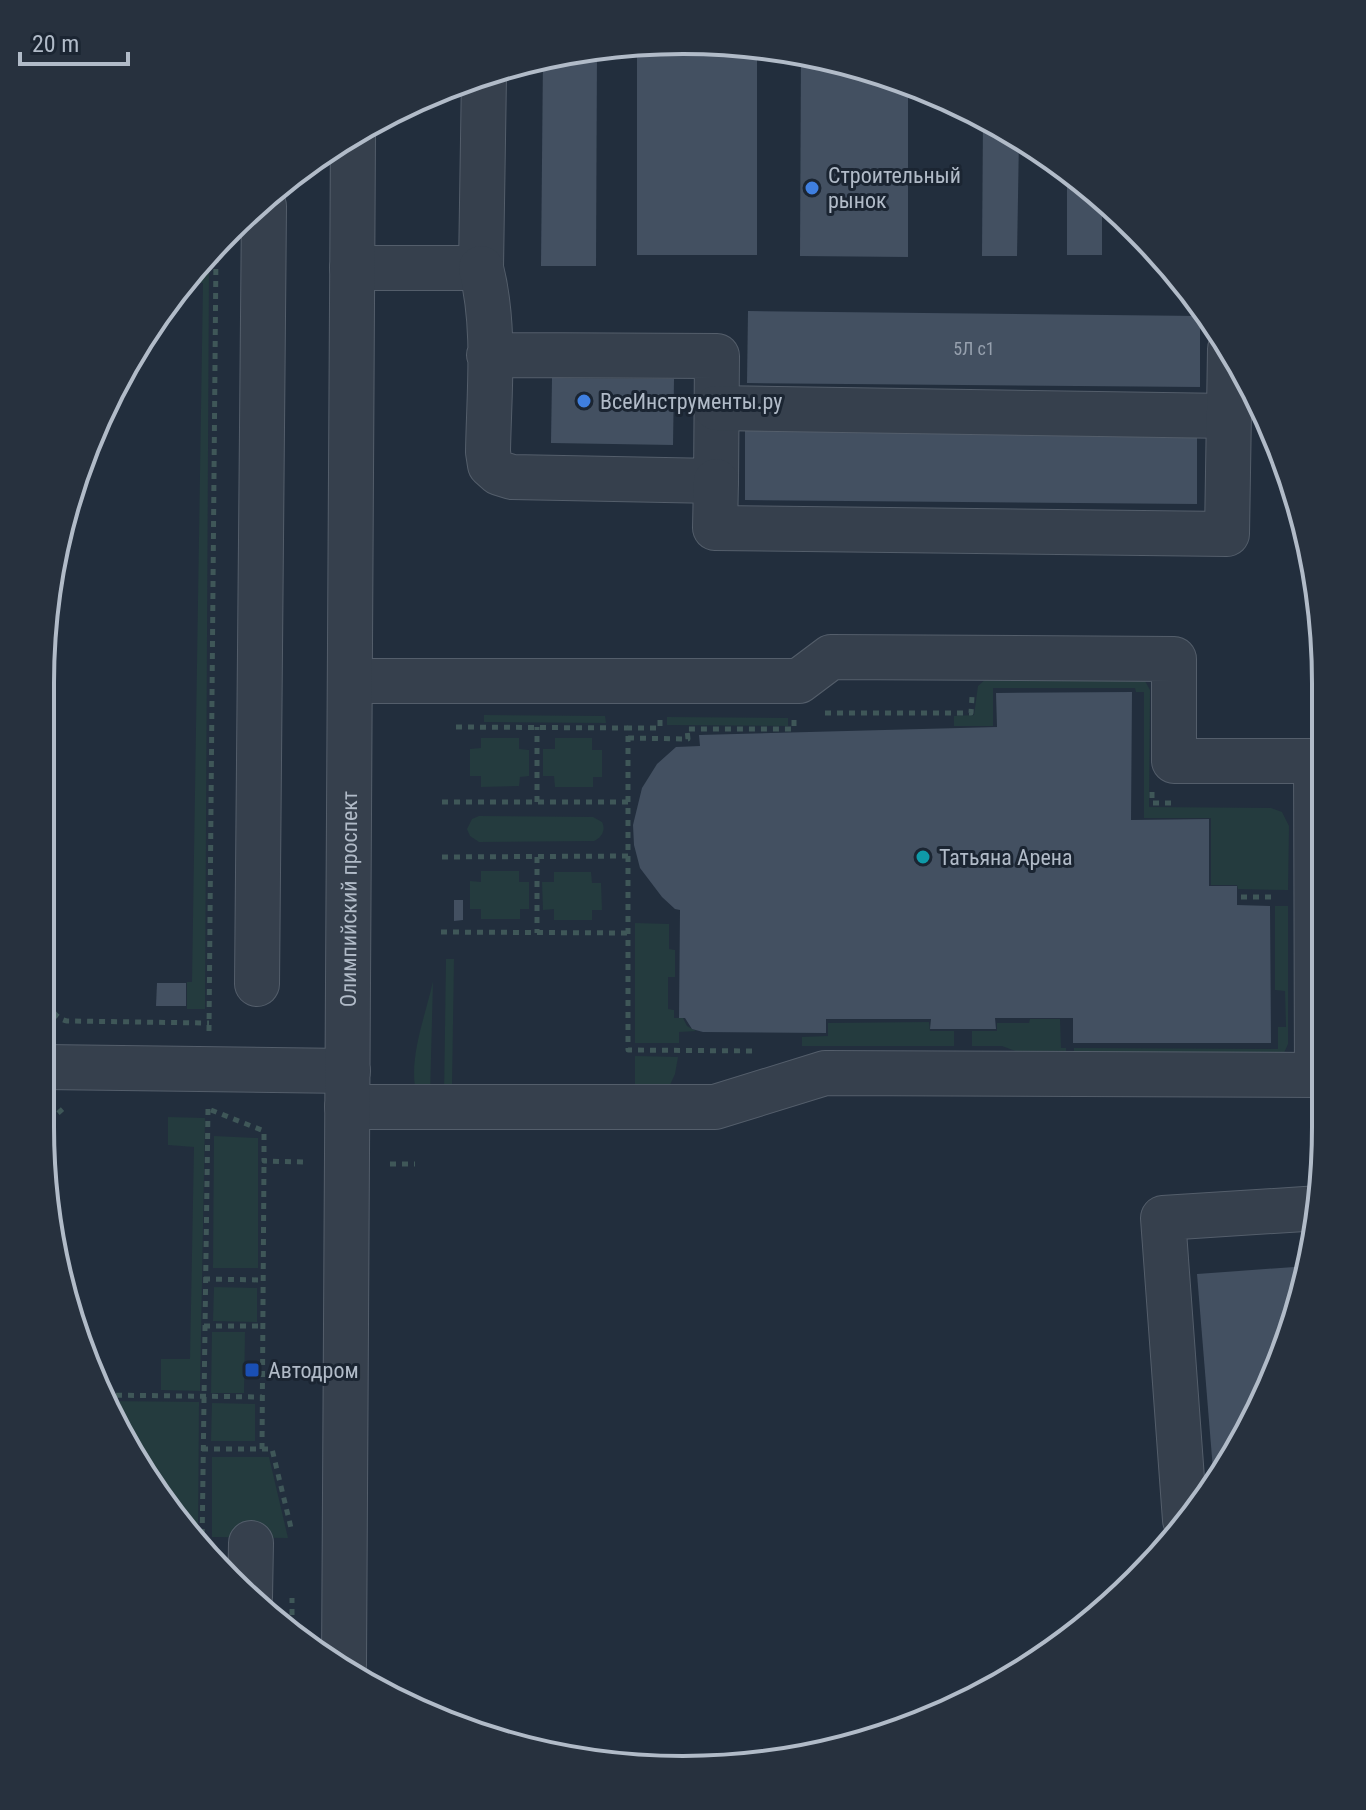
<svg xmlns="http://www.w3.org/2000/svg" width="1366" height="1810" font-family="'Roboto Condensed',sans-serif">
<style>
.green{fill:#243b3e}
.building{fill:#435061}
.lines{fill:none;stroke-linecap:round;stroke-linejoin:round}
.minor-casing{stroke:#545e6b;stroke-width:46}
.path{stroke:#3f5758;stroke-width:5;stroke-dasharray:6 6;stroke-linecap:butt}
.minor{stroke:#36404d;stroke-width:44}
.shop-dot{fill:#3f7fe0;stroke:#1b2532;stroke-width:3}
.culture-dot{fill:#0f9aa8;stroke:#1b2532;stroke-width:3}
.transit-dot{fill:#1a4fb4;stroke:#1b2532;stroke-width:3}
.labels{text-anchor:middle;stroke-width:6;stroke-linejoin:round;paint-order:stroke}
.number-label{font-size:18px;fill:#96a0ae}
.poi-label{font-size:22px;fill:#b1bbc8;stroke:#1b2532;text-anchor:start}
.street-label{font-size:22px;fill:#b1bbc8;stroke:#1b2532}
.rim{fill:none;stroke:#b1bbc8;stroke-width:4}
</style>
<rect width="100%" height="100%" fill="#222e3d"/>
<g class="green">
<polygon points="201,266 209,266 205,1009 187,1009 187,982 192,982 203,283 183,282"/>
<polygon points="988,677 1145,681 1150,690 1149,807 1271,808 1282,812 1289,826 1288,890 1238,889 1237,885 1211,885 1211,818 1144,818 1144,692 1136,692 1135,688 993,688 993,726 954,726 954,716 974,715 978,686"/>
<polygon points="484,715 605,716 606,723 484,722"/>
<polygon points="667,717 788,718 788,726 667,725"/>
<polygon points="481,738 519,738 519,749 529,750 529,776 520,777 519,786 481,787 481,776 470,776 470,749 481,748"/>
<polygon points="555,738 592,738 592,750 602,750 602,777 593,777 593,787 555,787 554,776 543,776 543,749 555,749"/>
<path d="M479 816 593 817 602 822C606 830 602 837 594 841L479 842 470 836 467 829 472 819Z"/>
<polygon points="481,871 519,871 519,882 529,882 529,909 520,909 520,919 481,919 481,909 470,909 470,881 481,882"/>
<polygon points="554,872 591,872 592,883 601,883 602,910 592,910 592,920 554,920 554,909 543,910 542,882 554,882"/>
<polygon points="1275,906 1288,906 1288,1044 1283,1055 1074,1058 1074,1048 1278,1049 1278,1027 1286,1027 1285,991 1275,990"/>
<polygon points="635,923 669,924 669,949 675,950 675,977 668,977 668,1009 674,1010 674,1018 683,1018 687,1026 696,1031 679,1032 679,1043 635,1043"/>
<polygon points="446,959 454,959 452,1086 444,1098"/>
<path d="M433 981 430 1097 415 1087C410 1053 426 1014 433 981Z"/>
<polygon points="1030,1019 1060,1019 1061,1048 1066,1048 1066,1058 1034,1058 1002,1046 972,1046 972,1031 997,1031 997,1023 1029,1023"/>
<polygon points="929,1022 930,1031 954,1031 954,1046 802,1046 802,1037 828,1036 828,1023"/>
<polygon points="635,1056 678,1057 675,1074 669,1087 635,1096"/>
<polygon points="168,1117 205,1118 200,1391 161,1390 161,1359 190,1359 194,1147 168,1145"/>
<polygon points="214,1136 258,1138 258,1268 213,1268"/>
<polygon points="214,1287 257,1288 257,1322 213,1321"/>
<polygon points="212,1332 245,1332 244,1393 211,1393"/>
<polygon points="107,1401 199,1402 198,1542 126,1449"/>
<polygon points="212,1403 255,1404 255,1441 211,1441"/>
<polygon points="212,1457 269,1457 288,1538 212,1537"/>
</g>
<g class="building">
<polygon points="683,40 757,47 757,255 637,255 637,45"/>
<polygon points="597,48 596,266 541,266 543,57 557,52"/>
<polygon points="801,52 908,83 908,257 800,256"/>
<polygon points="983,118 1019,137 1017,256 982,256"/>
<polygon points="1067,170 1102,199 1102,255 1067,255"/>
<polygon points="748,311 1200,316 1200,387 747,383"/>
<polygon points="552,378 674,379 673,445 551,443"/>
<polygon points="745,428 1197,433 1197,504 745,500"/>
<polygon points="1132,692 1131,820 1209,819 1209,886 1237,886 1237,905 1270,906 1271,1043 1073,1043 1073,1018 995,1018 996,1029 930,1029 931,1019 826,1019 826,1033 703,1032 692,1029 685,1018 679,1018 680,910 675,909 662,897 640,868 634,845 633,825 642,788 657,764 676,747 700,746 699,735 997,727 996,693"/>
<polygon points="454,900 463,900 463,920 454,921"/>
<polygon points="157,983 186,983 186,1006 156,1006"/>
<polygon points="1308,1266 1292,1334 1240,1449 1214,1482 1197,1274"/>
</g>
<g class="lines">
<g class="minor-casing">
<g id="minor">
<polyline points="352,268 481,268 484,75"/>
<path d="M481 268C496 327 489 391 488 452L490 465 499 473 512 477 716 481 717 356 489 355"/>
<polyline points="716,408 1229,416"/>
<polyline points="716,481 715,528 1227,534 1230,349"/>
<polyline points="257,984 264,206"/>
<polyline points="45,1067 348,1071"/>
<polyline points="347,1107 715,1107 825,1073 1317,1075 1316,761 1174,761 1174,659 831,657 799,681 350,681"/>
<polyline points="1185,1520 1163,1218 1320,1208"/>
<polyline points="250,1597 251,1543"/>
<path id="s1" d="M344 1665 353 134"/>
</g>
</g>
<g class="path">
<polyline points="825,713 971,713 972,697"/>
<polyline points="660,720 660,728 628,728 628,1050 756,1051"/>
<polyline points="456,727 628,728"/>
<polyline points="628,738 688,739 687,729 794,729 794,719"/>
<polyline points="1152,792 1152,803 1171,803"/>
<polyline points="442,802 628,802"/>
<polyline points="537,802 537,727"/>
<polyline points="442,857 628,856"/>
<polyline points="537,857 537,933"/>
<polyline points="1241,897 1277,897"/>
<polyline points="441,932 628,933"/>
<path d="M40 993C49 1004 53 1018 67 1021L209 1023"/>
<polyline points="209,1031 216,252"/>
<polyline points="211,1110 264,1131 264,1161 303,1162"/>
<polyline points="40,1129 65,1107"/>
<polyline points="390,1164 415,1164"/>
<polyline points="204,1279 263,1280"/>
<polyline points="204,1326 262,1326"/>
<polyline points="104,1395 262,1397"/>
<polyline points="202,1449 262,1449 264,1161"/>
<polyline points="262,1449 272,1449 292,1532"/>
<polyline points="202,1547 208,1109"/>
<polyline points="292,1627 292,1598"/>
</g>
<use href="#minor" class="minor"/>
</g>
<g class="shop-dot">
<circle cx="812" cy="188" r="8"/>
<circle cx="584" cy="401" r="8"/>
</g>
<circle class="culture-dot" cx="923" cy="857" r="8"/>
<rect class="transit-dot" x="244" y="1362" width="16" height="16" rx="4"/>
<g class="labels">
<g class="number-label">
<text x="974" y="355">5Л с1</text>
</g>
<g class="poi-label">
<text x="828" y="183">Строительный<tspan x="828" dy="25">рынок</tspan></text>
<text x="600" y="409">ВсеИнструменты.ру</text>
<text x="939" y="865">Татьяна Арена</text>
<text x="268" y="1378">Автодром</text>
</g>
<g class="street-label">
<text dy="8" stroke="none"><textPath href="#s1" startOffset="766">Олимпийский проспект</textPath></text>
</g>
</g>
<path d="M0 0H1366V1810H0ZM683 54H683A629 629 0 0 1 1312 683V1127A629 629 0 0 1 683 1756H683A629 629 0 0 1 54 1127V683A629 629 0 0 1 683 54Z" fill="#27313e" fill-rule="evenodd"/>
<path class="rim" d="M683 54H683A629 629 0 0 1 1312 683V1127A629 629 0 0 1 683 1756H683A629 629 0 0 1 54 1127V683A629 629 0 0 1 683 54Z"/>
<path d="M20 52v12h108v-12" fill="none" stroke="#b1bbc8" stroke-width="4"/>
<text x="32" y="52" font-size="24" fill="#b1bbc8" stroke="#1b2532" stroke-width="6" paint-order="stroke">20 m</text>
</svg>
